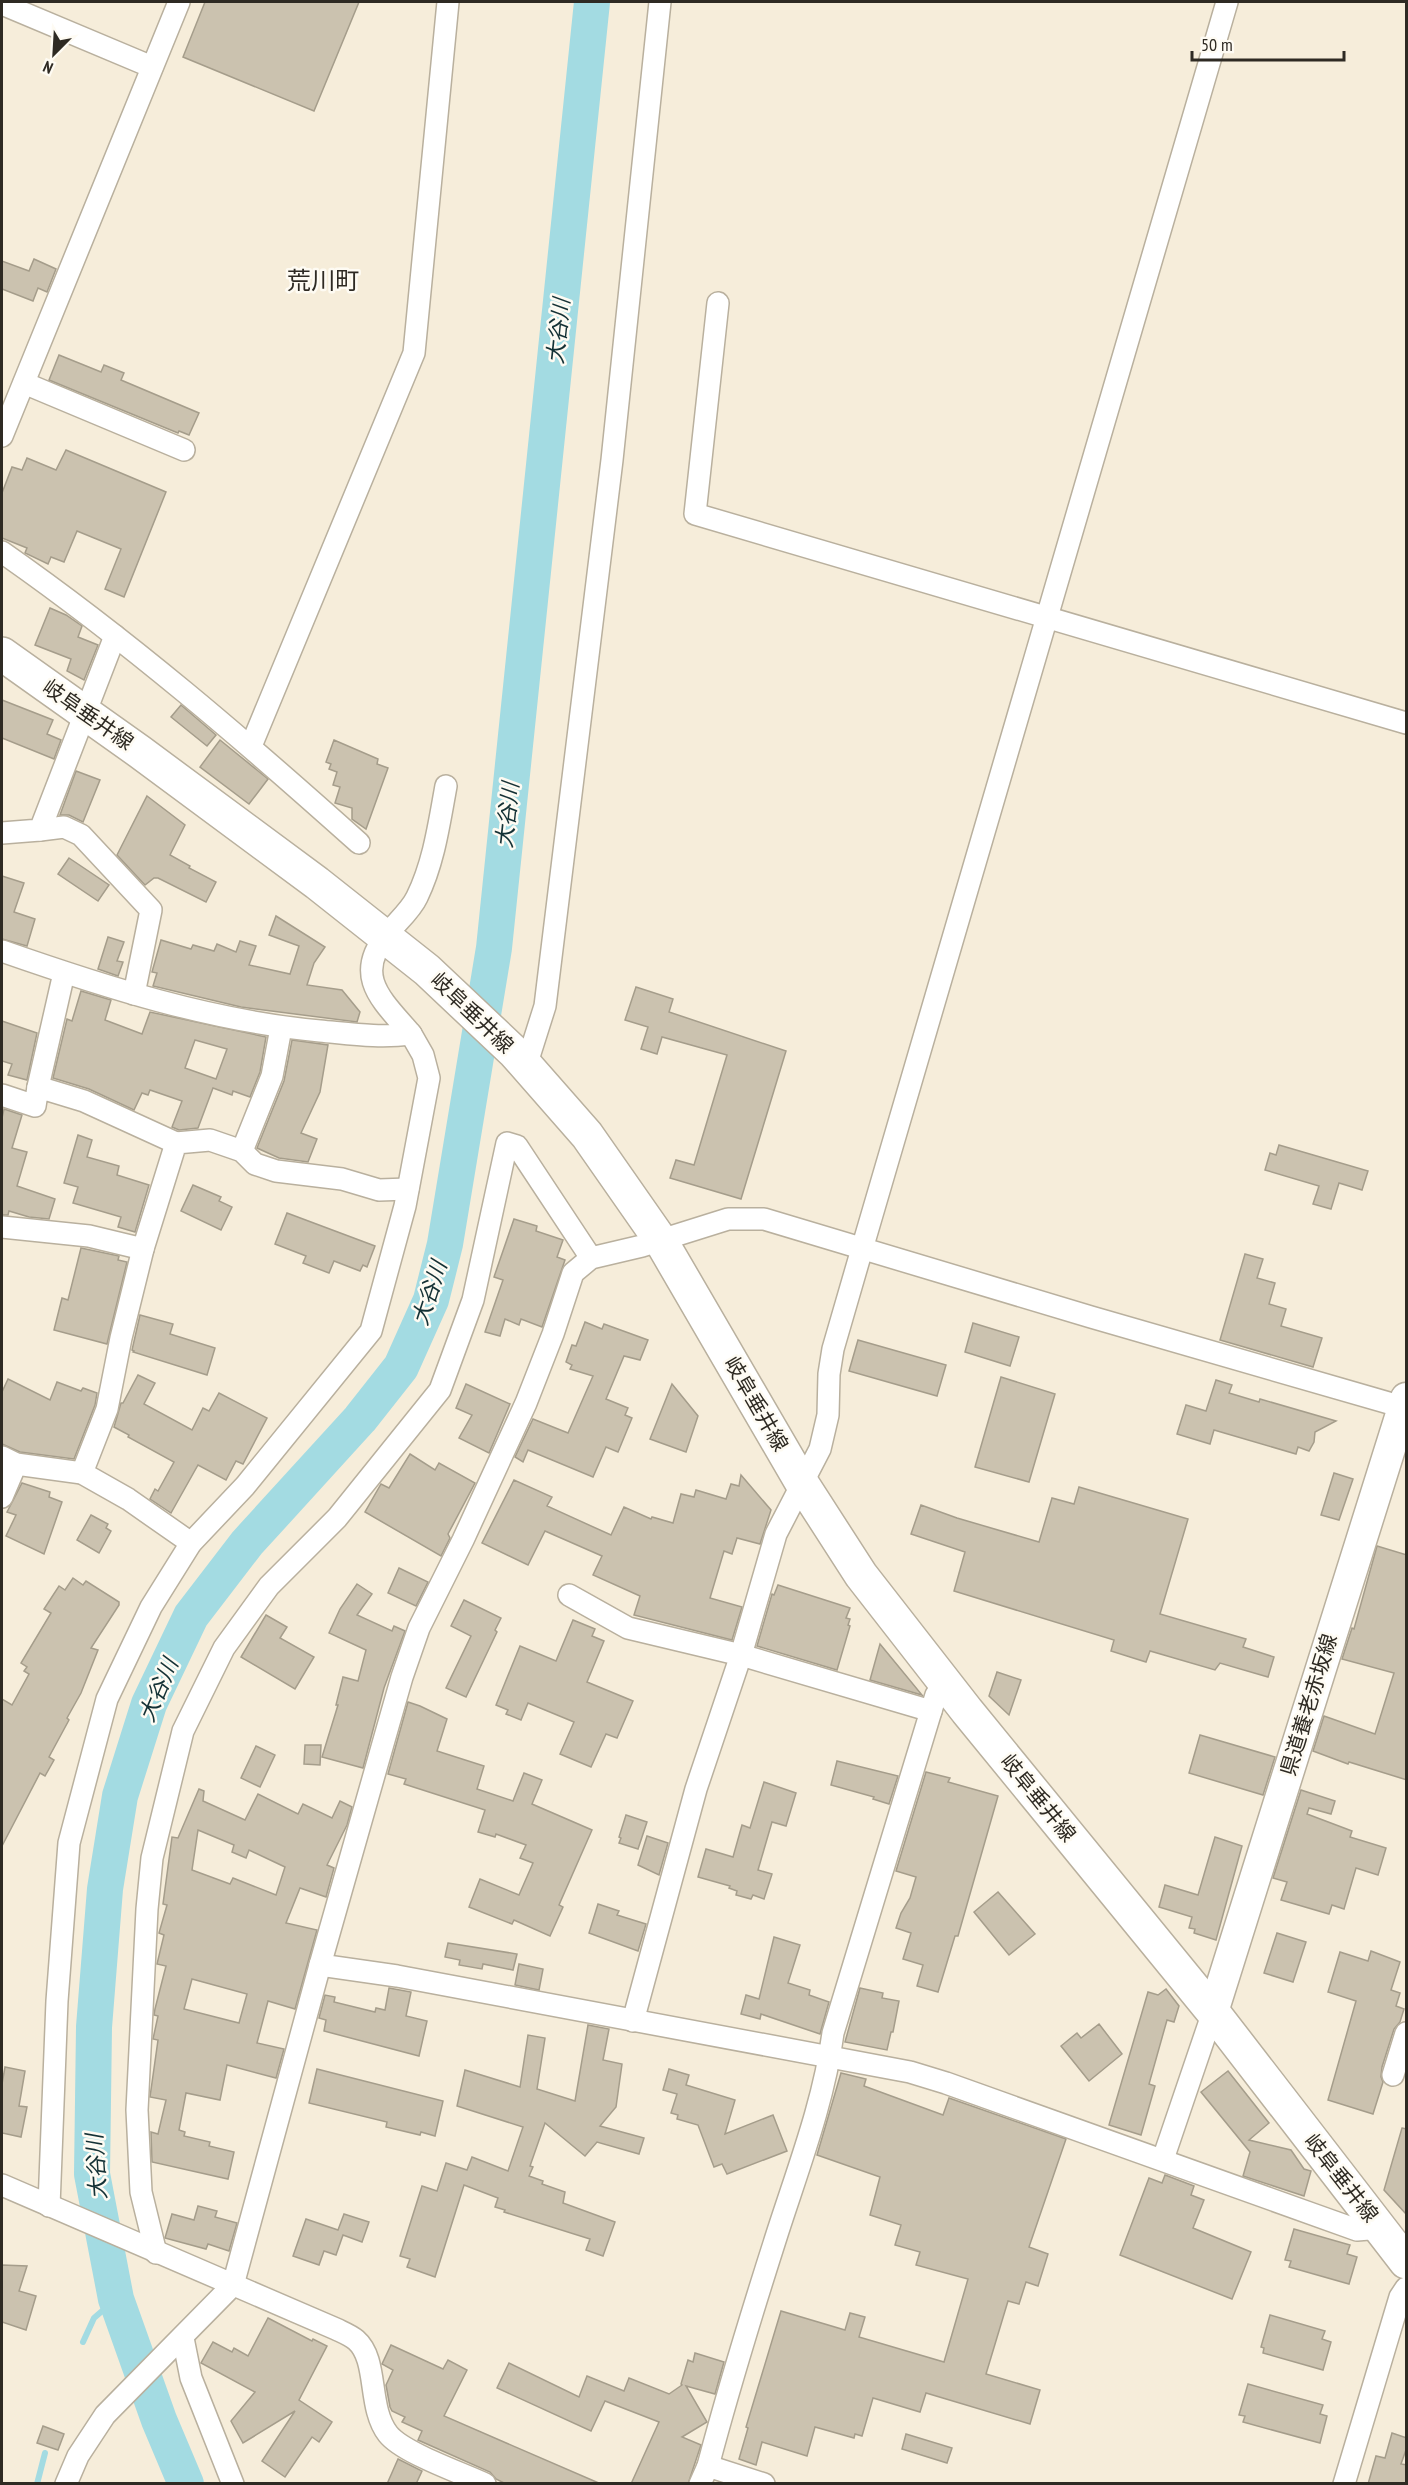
<svg xmlns="http://www.w3.org/2000/svg" width="1408" height="2485" font-family="'PT Sans Narrow','Noto Sans JP',sans-serif">
<style>
.lines{fill:none;stroke-linecap:round;stroke-linejoin:round}
.stream{stroke:#a3dbe2;stroke-width:6}
.river{stroke:#a3dbe2;stroke-width:36}
.building{fill:#cbc2af;stroke:#a59d8b;stroke-width:1.5;fill-rule:evenodd}
.minor-casing{stroke:#b9b09e;stroke-width:24}
.secondary-casing{stroke:#b9b09e;stroke-width:33}
.primary-casing{stroke:#b9b09e;stroke-width:36}
.minor{stroke:#fff;stroke-width:21}
.secondary{stroke:#fff;stroke-width:30}
.primary{stroke:#fff;stroke-width:33}
.labels{text-anchor:middle;stroke-width:5;stroke-linejoin:round;paint-order:stroke}
.street-label{font-size:21px;fill:#2e2a23;stroke:#fefbf3}
.water-label{font-size:22px;font-style:italic;fill:#143135;stroke:#fefbf3}
.quarter-label{font-size:24px;fill:#2e2a23;stroke:#fefbf3}
</style>
<rect width="100%" height="100%" fill="#f6edda"/>
<g class="lines">
<g class="stream">
<polyline points="83,2342 94,2318 116,2299"/>
<polyline points="37,2484 45,2453"/>
</g>
<polyline class="river" points="186,2484 159,2420 116,2299 92,2174 94,2027 105,1889 120,1796 149,1704 191,1616 247,1543 360,1419 401,1367 431,1300 445,1244 494,948 592,2"/>
</g>
<g class="building">
<polygon points="205,2 359,2 314,111 183,57"/>
<polygon points="34,259 56,269 47,292 38,288 33,301 2,289 2,261 29,271"/>
<polygon points="59,355 101,372 104,365 124,373 121,380 199,413 189,435 179,431 178,433 49,380"/>
<polygon points="66,450 166,492 124,597 105,589 121,549 77,531 64,562 51,557 48,564 25,553 27,548 2,538 2,493 12,467 22,470 27,458 56,470"/>
<polygon points="50,608 66,615 82,626 78,637 98,645 84,680 67,671 71,659 35,645"/>
<polygon points="2,700 53,720 47,734 61,740 54,759 2,738"/>
<polygon points="181,705 216,735 207,746 171,717"/>
<polygon points="220,740 268,779 249,804 200,767"/>
<polygon points="334,740 378,759 377,764 388,768 366,829 352,819 352,808 335,803 340,787 333,785 337,772 329,769 331,764 326,762"/>
<polygon points="76,771 100,780 83,822 69,815 60,815"/>
<polygon points="147,796 185,825 170,855 190,866 189,868 216,882 206,902 158,878 154,878 145,885 117,855"/>
<polygon points="69,858 109,885 98,901 58,874"/>
<polygon points="2,876 24,883 14,912 35,919 27,946 2,939"/>
<polygon points="276,916 325,947 314,963 307,985 342,990 360,1012 357,1022 241,1007 153,986 157,973 152,972 161,940 191,949 193,945 214,951 217,944 236,952 240,941 256,946 249,965 290,974 299,946 269,935"/>
<polygon points="108,937 124,942 117,961 123,962 118,976 98,969"/>
<polygon points="636,987 673,999 669,1012 786,1051 741,1199 670,1178 676,1160 694,1165 727,1055 662,1037 657,1054 641,1049 648,1027 625,1020"/>
<path d="M81 991 111 1000 105 1020 142 1034 150 1012 266 1037 260 1072 250 1097 233 1091 232 1095 213 1088 198 1128 179 1130 172 1127 182 1101 150 1090 148 1095 142 1093 134 1110 89 1089 53 1078 67 1019 72 1021ZM195 1040 227 1049 216 1079 185 1068Z"/>
<polygon points="2,1021 37,1033 27,1080 8,1075 12,1064 2,1061"/>
<polygon points="292,1040 328,1045 320,1092 301,1133 317,1139 308,1162 279,1158 257,1148 284,1081"/>
<polygon points="4,1109 22,1115 12,1148 27,1152 17,1186 55,1199 49,1219 29,1217 9,1211 8,1215 2,1215 2,1118"/>
<polygon points="78,1135 92,1140 87,1157 119,1166 117,1175 149,1185 135,1232 118,1227 121,1217 73,1203 78,1187 64,1183"/>
<polygon points="1279,1145 1368,1171 1362,1190 1339,1183 1331,1209 1313,1204 1319,1186 1265,1170 1270,1153 1276,1155"/>
<polygon points="193,1185 221,1197 219,1201 232,1207 221,1230 181,1211"/>
<polygon points="287,1213 375,1246 367,1267 363,1265 360,1271 334,1261 329,1273 303,1263 306,1256 275,1244"/>
<polygon points="514,1219 537,1226 536,1231 563,1240 557,1257 565,1260 542,1327 521,1319 519,1325 505,1319 500,1336 485,1332 503,1280 494,1277"/>
<polygon points="81,1248 119,1256 118,1260 127,1262 107,1344 54,1330 62,1298 68,1300"/>
<polygon points="1245,1254 1263,1259 1257,1278 1275,1283 1269,1304 1286,1309 1281,1326 1322,1338 1313,1367 1220,1340"/>
<polygon points="140,1315 173,1324 170,1334 215,1348 207,1375 133,1352 134,1351 132,1350"/>
<polygon points="585,1322 602,1329 604,1324 648,1340 640,1360 624,1356 606,1399 628,1408 625,1415 632,1418 618,1452 606,1447 593,1477 528,1450 523,1462 515,1457 533,1419 568,1433 593,1376 570,1369 572,1365 566,1362 572,1345 576,1346"/>
<polygon points="973,1323 1019,1337 1010,1366 965,1352"/>
<polygon points="858,1340 946,1365 937,1396 849,1371"/>
<polygon points="138,1375 155,1383 144,1404 192,1430 203,1408 209,1411 219,1393 267,1418 243,1464 236,1461 226,1480 198,1465 171,1513 150,1499 155,1489 158,1491 174,1462 128,1437 129,1435 114,1427 121,1403 123,1403"/>
<polygon points="1001,1377 1055,1394 1029,1482 975,1467"/>
<polygon points="8,1379 50,1400 57,1382 81,1391 83,1388 97,1393 95,1405 74,1459 20,1452 2,1444 2,1392"/>
<polygon points="1216,1380 1232,1385 1229,1393 1259,1402 1260,1399 1336,1421 1315,1432 1314,1442 1309,1451 1298,1447 1296,1454 1214,1430 1210,1444 1177,1434 1186,1405 1206,1411"/>
<polygon points="466,1384 510,1404 489,1453 459,1438 472,1415 456,1408"/>
<polygon points="672,1384 698,1416 686,1452 650,1439"/>
<polygon points="410,1454 435,1470 439,1463 475,1483 448,1534 450,1538 441,1556 365,1512 381,1484 389,1488"/>
<polygon points="1334,1473 1353,1479 1339,1520 1321,1515"/>
<polygon points="741,1475 771,1510 760,1544 737,1538 732,1554 724,1551 710,1598 742,1607 732,1640 634,1615 640,1596 593,1575 602,1556 545,1531 528,1565 482,1543 514,1480 552,1497 547,1506 611,1535 624,1507 651,1519 652,1517 673,1523 681,1494 694,1497 696,1490 726,1499 731,1484 739,1486"/>
<polygon points="22,1483 50,1492 49,1497 62,1502 44,1554 6,1536 16,1515 7,1512"/>
<polygon points="1079,1487 1188,1519 1160,1614 1246,1639 1243,1647 1274,1657 1268,1677 1220,1663 1215,1670 1150,1651 1146,1662 1111,1651 1114,1640 954,1591 965,1552 911,1534 921,1505 957,1518 1039,1542 1052,1498 1074,1504"/>
<polygon points="91,1515 108,1524 106,1528 111,1531 99,1553 77,1540"/>
<polygon points="1377,1546 1407,1555 1407,1780 1349,1762 1348,1764 1313,1751 1324,1716 1375,1734 1394,1673 1342,1659 1352,1628 1354,1629"/>
<polygon points="399,1568 428,1582 416,1606 388,1593"/>
<polygon points="73,1578 83,1585 86,1581 119,1602 119,1605 91,1648 98,1650 81,1693 67,1718 69,1720 49,1757 54,1760 45,1776 40,1773 2,1846 2,1699 12,1705 29,1674 24,1671 27,1667 21,1663 51,1613 44,1609 59,1586 65,1590"/>
<polygon points="357,1584 372,1594 357,1615 392,1631 394,1626 405,1631 384,1688 363,1768 322,1757 338,1705 336,1705 343,1677 358,1681 366,1650 329,1633 340,1609"/>
<polygon points="778,1585 850,1608 846,1618 850,1619 848,1625 850,1626 837,1670 757,1646 772,1594 774,1595"/>
<polygon points="464,1600 501,1618 495,1630 497,1632 466,1697 446,1688 471,1636 451,1626"/>
<polygon points="266,1615 287,1627 280,1638 314,1657 295,1689 241,1657"/>
<polygon points="573,1620 595,1629 592,1636 604,1641 587,1682 633,1701 617,1738 606,1734 591,1767 560,1754 574,1722 528,1703 521,1720 506,1714 508,1710 496,1705 520,1646 556,1661"/>
<polygon points="880,1644 922,1695 870,1680"/>
<polygon points="997,1672 1021,1680 1009,1715 989,1696"/>
<polygon points="408,1702 420,1706 447,1719 437,1751 484,1766 477,1789 513,1801 524,1773 542,1780 532,1804 592,1830 559,1905 563,1907 550,1936 514,1920 512,1924 469,1907 480,1879 519,1895 533,1863 520,1858 526,1845 496,1834 495,1837 478,1832 485,1810 404,1784 406,1779 388,1774"/>
<polygon points="1200,1735 1275,1757 1263,1795 1189,1773"/>
<polygon points="305,1745 321,1745 320,1765 304,1764"/>
<polygon points="256,1746 275,1755 260,1787 241,1778"/>
<polygon points="837,1761 898,1776 889,1804 873,1799 874,1797 831,1785"/>
<polygon points="926,1772 950,1778 948,1782 998,1796 958,1936 955,1936 938,1992 917,1986 923,1965 903,1959 911,1933 896,1928 901,1913 910,1898 916,1877 896,1871"/>
<polygon points="764,1782 796,1793 786,1826 772,1822 758,1870 772,1874 764,1899 753,1895 751,1899 736,1895 737,1891 729,1888 730,1886 698,1877 706,1849 733,1857 742,1825 750,1828"/>
<path d="M199 1789 204 1791 203 1801 245 1820 258 1794 298 1814 303 1804 332 1818 340 1801 352 1807 347 1825 327 1865 334 1868 326 1897 300 1888 286 1923 317 1930 295 2009 268 2001 257 2043 284 2049 276 2078 227 2065 220 2100 186 2093 179 2130 185 2132 184 2136 210 2142 209 2146 234 2152 228 2179 152 2162 151 2132 158 2134 166 2100 150 2097 158 2040 153 2039 158 2016 154 2015 155 2009 166 1966 157 1964 164 1935 159 1933 167 1905 163 1904 172 1837 178 1838ZM198 1830 234 1845 232 1852 246 1858 249 1850 285 1867 276 1895 233 1878 230 1884 192 1870ZM192 1979 247 1994 239 2023 184 2009Z"/>
<polygon points="1301,1790 1335,1801 1331,1814 1309,1808 1307,1814 1352,1831 1350,1837 1386,1848 1378,1875 1356,1868 1344,1909 1332,1905 1329,1914 1281,1900 1287,1882 1273,1878"/>
<polygon points="626,1815 647,1822 638,1849 619,1843 621,1838 619,1837"/>
<polygon points="647,1836 668,1843 659,1875 638,1865"/>
<polygon points="1215,1837 1242,1846 1216,1940 1194,1933 1195,1929 1189,1928 1192,1917 1159,1907 1165,1885 1198,1895"/>
<polygon points="998,1892 1035,1934 1009,1955 974,1912"/>
<polygon points="598,1904 619,1911 617,1915 646,1924 638,1951 589,1933"/>
<polygon points="1277,1933 1306,1942 1293,1982 1264,1973"/>
<polygon points="774,1937 800,1945 788,1983 810,1990 809,1995 829,2002 820,2034 761,2014 760,2019 741,2014 746,1995 759,1999"/>
<polygon points="448,1943 517,1954 513,1970 483,1964 482,1969 459,1965 460,1960 445,1957"/>
<polygon points="1371,1951 1400,1962 1391,1990 1400,1993 1396,2006 1404,2009 1400,2022 1394,2029 1382,2067 1381,2077 1383,2082 1373,2114 1328,2100 1356,2001 1328,1992 1340,1952 1368,1961"/>
<polygon points="519,1964 543,1969 539,1990 515,1985"/>
<polygon points="389,1988 411,1992 406,2016 427,2021 419,2056 324,2031 326,2020 319,2018 325,1995 335,1997 334,2002 375,2012 376,2008 385,2010"/>
<polygon points="860,1988 883,1993 882,1998 899,2001 893,2032 891,2032 887,2050 845,2042"/>
<polygon points="1166,1989 1179,2006 1174,2022 1167,2020 1149,2084 1155,2086 1141,2135 1109,2125 1148,1992 1158,1995"/>
<polygon points="1099,2024 1122,2054 1089,2081 1061,2046 1077,2033 1081,2038"/>
<polygon points="588,2025 609,2029 603,2060 622,2064 616,2107 600,2126 644,2138 639,2154 597,2142 585,2156 545,2123 530,2166 533,2167 529,2176 543,2181 542,2184 565,2192 563,2203 615,2222 603,2256 586,2250 590,2239 504,2212 505,2210 495,2207 498,2198 464,2185 435,2277 407,2267 410,2259 400,2256 422,2186 437,2191 446,2163 467,2170 472,2157 508,2171 523,2127 457,2106 465,2070 520,2087 528,2035 545,2038 537,2089 575,2101"/>
<polygon points="5,2067 25,2071 19,2106 27,2107 21,2137 2,2133 2,2084"/>
<polygon points="317,2069 443,2101 435,2136 421,2132 420,2135 386,2127 387,2122 309,2103"/>
<polygon points="669,2069 689,2075 686,2085 735,2100 725,2134 773,2115 787,2151 727,2174 722,2164 714,2167 698,2125 677,2119 678,2115 671,2113 677,2094 663,2090"/>
<polygon points="1228,2071 1269,2123 1249,2140 1291,2150 1304,2169 1311,2171 1304,2196 1243,2176 1250,2152 1201,2092"/>
<polygon points="841,2073 866,2079 864,2086 943,2115 949,2098 1066,2139 1029,2247 1048,2254 1038,2286 1026,2282 1019,2304 1008,2301 986,2374 1040,2390 1030,2424 926,2393 920,2412 873,2398 862,2436 855,2434 854,2438 815,2427 807,2456 762,2442 756,2465 739,2459 748,2428 746,2427 781,2311 845,2330 850,2313 865,2317 859,2337 944,2362 968,2279 916,2265 920,2252 895,2245 901,2225 870,2215 880,2177 817,2155"/>
<polygon points="1402,2128 1407,2129 1407,2215 1384,2190"/>
<polygon points="1165,2175 1194,2186 1191,2195 1204,2200 1193,2228 1251,2252 1232,2299 1120,2255 1149,2178 1162,2183"/>
<polygon points="198,2206 217,2211 215,2217 237,2223 229,2251 208,2244 206,2249 165,2238 172,2214 194,2220"/>
<polygon points="344,2214 369,2222 362,2242 343,2235 336,2255 324,2251 319,2265 293,2256 306,2219 338,2230"/>
<polygon points="1294,2229 1350,2245 1347,2254 1357,2257 1349,2284 1289,2267 1291,2261 1285,2260"/>
<polygon points="2,2265 27,2266 19,2291 36,2296 26,2330 2,2322"/>
<polygon points="1270,2315 1325,2331 1322,2339 1331,2342 1323,2370 1263,2353 1264,2348 1261,2347"/>
<polygon points="268,2318 312,2341 313,2339 327,2346 299,2400 332,2422 319,2442 312,2437 285,2477 262,2461 295,2411 243,2443 231,2421 255,2392 201,2363 213,2342 232,2352 234,2348 248,2356"/>
<polygon points="391,2345 443,2369 448,2360 467,2370 444,2416 601,2484 506,2484 496,2479 490,2472 418,2440 422,2431 402,2422 405,2417 392,2411 390,2407 386,2385 393,2370 382,2364"/>
<polygon points="695,2353 724,2362 715,2394 686,2386 707,2422 682,2437 701,2445 688,2484 631,2484 659,2422 605,2401 591,2431 497,2388 509,2363 579,2397 587,2376 624,2391 629,2378 669,2394 682,2385 681,2384 688,2360 693,2362"/>
<polygon points="1248,2384 1323,2405 1320,2414 1327,2416 1320,2443 1243,2422 1245,2416 1239,2415"/>
<polygon points="43,2426 64,2434 58,2450 37,2443"/>
<polygon points="1392,2433 1407,2438 1407,2447 1401,2464 1407,2465 1407,2484 1368,2484 1376,2456 1385,2458"/>
<polygon points="906,2434 952,2448 947,2463 902,2449"/>
<polygon points="398,2459 422,2471 416,2484 387,2484"/>
</g>
<g class="lines">
<g class="minor-casing">
<g id="minor">
<polyline points="2,4 152,67"/>
<polyline points="718,303 695,514 1406,723"/>
<polyline points="24,383 184,450"/>
<polyline points="2,436 179,2"/>
<path d="M2 552C128 640 244 740 359 843"/>
<polyline points="251,746 414,353 448,2"/>
<polyline points="40,830 64,827 81,835 151,910 134,994"/>
<polyline points="2,833 40,830 115,636"/>
<path d="M2 951C105 987 211 1021 320 1031 353 1034 379 1038 411 1034 382 1000 352 976 388 933 398 921 411 910 417 897 434 862 439 824 446 786"/>
<polyline points="526,1066 545,1006 612,460 660,2"/>
<polyline points="38,1087 64,973"/>
<polyline points="2,1095 35,1106 38,1087 84,1101 176,1143"/>
<polyline points="242,1151 272,1076 281,1028"/>
<polyline points="2,1227 89,1236 143,1249"/>
<polyline points="2,1457 16,1464 82,1473 128,1499 191,1543"/>
<polyline points="82,1473 107,1409 121,1338 143,1249 176,1143 210,1140 242,1151 255,1164 276,1171 342,1179 379,1190 408,1189"/>
<polyline points="2,1497 16,1464"/>
<polyline points="569,1595 628,1628 741,1655 931,1711"/>
<polyline points="320,1965 397,1976 910,2072 946,2083 1357,2230 1369,2229 1376,2223"/>
<polyline points="633,2021 696,1789 741,1655 776,1534 820,1449 828,1415 829,1374 833,1349 862,1249 1227,2"/>
<polyline points="1393,2075 1406,2033"/>
<polyline points="1163,2159 1213,2012"/>
<path d="M2 2185 336 2329C342 2332 350 2335 356 2340 379 2360 367 2407 388 2434 403 2453 462 2473 485 2484"/>
<polyline points="49,2206 57,2001 69,1843 107,1699 151,1607 191,1543 245,1486 371,1331 405,1206 429,1078 423,1055 411,1034"/>
<polyline points="156,2253 141,2192 137,2110 147,1909 152,1858 183,1731 224,1648 269,1586 337,1518 440,1390 473,1300 507,1143 517,1146 591,1258"/>
<polyline points="183,2338 191,2378 233,2484"/>
<polyline points="708,2466 764,2484"/>
<polyline points="66,2484 78,2456 105,2415 233,2285 320,1965 402,1677 419,1628 463,1540 526,1403 553,1334 573,1273 591,1258 642,1246 728,1219 764,1219 1091,1317 1406,1408"/>
<path d="M700 2484 708 2466C729 2387 753 2309 778 2231 799 2166 824 2101 833 2033L931 1711 936 1695 945 1683"/>
<polyline points="1344,2484 1400,2297 1406,2288"/>
</g>
</g>
<g class="secondary-casing">
<polyline id="secondary" points="1213,2012 1406,1398"/>
</g>
<g class="primary-casing">
<polyline id="primary" points="2,654 140,752 317,883 427,970 515,1053 587,1135 661,1241 803,1485 861,1575 967,1711 1213,2012 1406,2262"/>
</g>
<use href="#minor" class="minor"/>
<use href="#secondary" class="secondary"/>
<use href="#primary" class="primary"/>
</g>
<g class="labels">
<g class="street-label">
<text transform="translate(88 715) rotate(35)" y="7">岐阜垂井線</text>
<text transform="translate(472 1013) rotate(44)" y="7">岐阜垂井線</text>
<text transform="translate(756 1404) rotate(60)" y="7">岐阜垂井線</text>
<text transform="translate(1309 1705) rotate(-73)" y="7">県道養老赤坂線</text>
<text transform="translate(1038 1798) rotate(51)" y="7">岐阜垂井線</text>
<text transform="translate(1341 2178) rotate(52)" y="7">岐阜垂井線</text>
</g>
<g class="water-label">
<text transform="translate(558 331) rotate(-84)" y="8">大谷川</text>
<text transform="translate(507 815) rotate(-84)" y="8">大谷川</text>
<text transform="translate(429 1293) rotate(-72)" y="8">大谷川</text>
<text transform="translate(158 1690) rotate(-67)" y="8">大谷川</text>
<text transform="translate(96 2167) rotate(-94)" y="8">大谷川</text>
</g>
<g class="quarter-label">
<text x="323" y="289">荒川町</text>
</g>
</g>
<rect width="1408" height="2485" fill="none" stroke="#2e2a23" stroke-width="6"/>
<g transform="translate(54 54) rotate(204)" stroke="#fefbf3" stroke-width="4.5" paint-order="stroke">
<path d="M0-4.5L10 22L0 15L-10 22Z" fill="#2e2a23"/>
<text y="-9" font-size="16" font-weight="bold" text-anchor="middle" fill="#2e2a23">N</text>
</g>
<path d="M1192 51v9h152v-9" fill="none" stroke="#2e2a23" stroke-width="3"/>
<text x="1201" y="51" font-size="18" fill="#2e2a23" stroke="#fefbf3" stroke-width="4.5" paint-order="stroke">50 m</text>
</svg>
